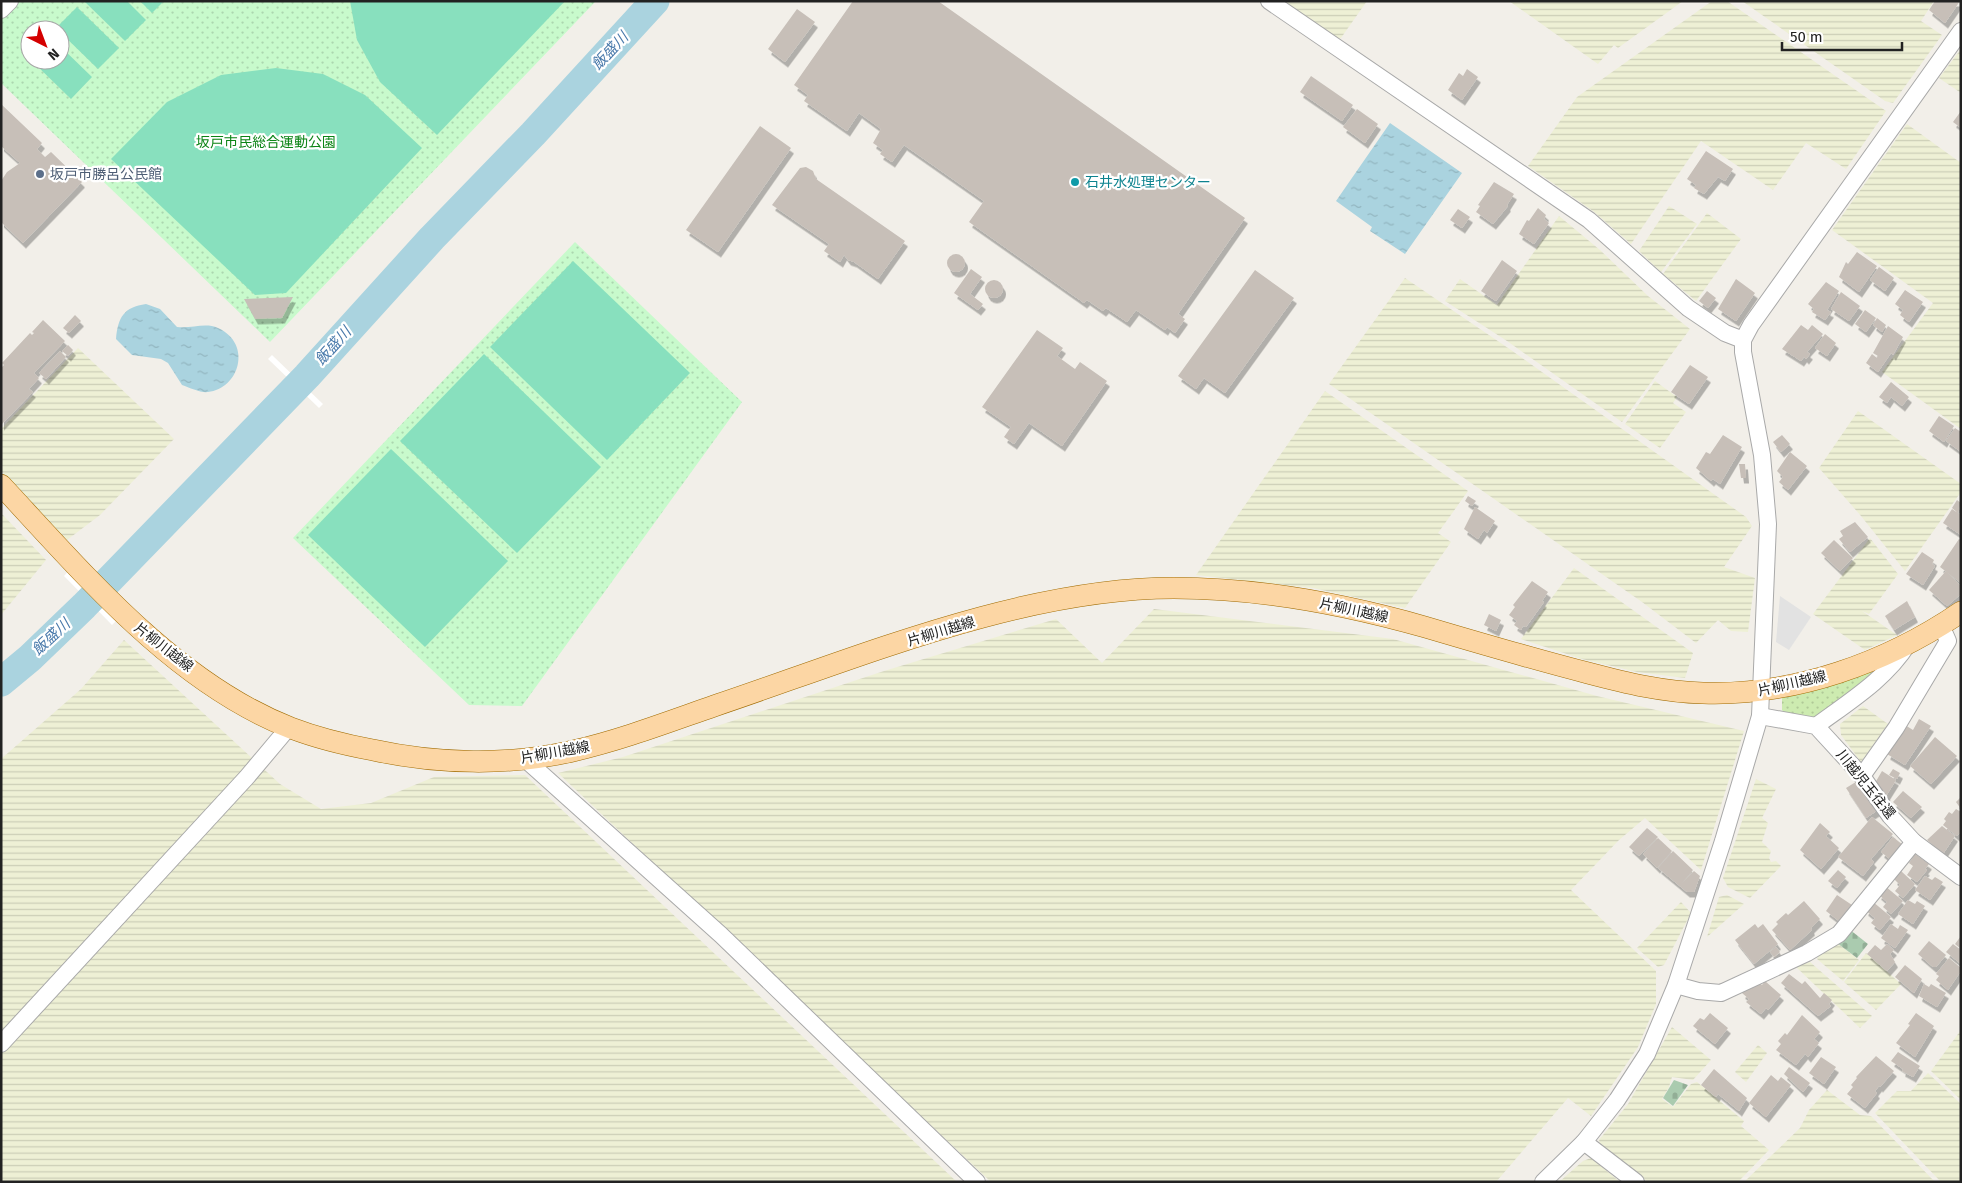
<svg xmlns="http://www.w3.org/2000/svg" width="1962" height="1183" font-family="'Fira Sans','Noto Sans JP',sans-serif">
<style>
.farmland{fill:url(#farmland-rules)}
.cemetery{fill:url(#cemetery-stones)}
.park{fill:url(#park-dots);fill-rule:evenodd}
.garden{fill:url(#garden-dots)}
.pitch{fill:#88e0be}
.parking{fill:#e2e2e2}
.water{fill:url(#water-ripples)}
.pier{fill:#fff}
.lines{fill:none;stroke-linecap:round;stroke-linejoin:round}
.river{stroke:#aad3df;stroke-width:29}
.building{fill:#c7bfb8;filter:url(#shadow)}
.minor-casing{stroke:#a9a9a9;stroke-width:18}
.major-casing{stroke:#a06b00;stroke-width:22}
.minor{stroke:#fff;stroke-width:16}
.major{stroke:#fcd6a4;stroke-width:21}
.service-dot{fill:#5c6f8a;stroke:#fff;stroke-width:2}
.culture-dot{fill:#0f9aa8;stroke:#fff;stroke-width:2}
.labels{text-anchor:middle;stroke-width:4.5;stroke-linejoin:round;paint-order:stroke}
.park-label{font-size:14px;fill:#0c8416;stroke:#fff}
.service-label{font-size:14px;fill:#4e5e75;stroke:#fff;text-anchor:start}
.culture-label{font-size:14px;fill:#0d838f;stroke:#fff;text-anchor:start}
.street-label{font-size:14px;fill:#222;stroke:#fff}
.water-label{font-size:15px;font-style:italic;fill:#4a7aab;stroke:#fff}
</style>
<defs>
<pattern id="farmland-rules" width="6" height="5" patternUnits="userSpaceOnUse" patternTransform="scale(1.25)"><rect width="6" height="5" fill="#eef0d5"/><path d="M0 2.5h6" fill="none" stroke="#ccceb7"/></pattern>
<pattern id="cemetery-stones" width="16" height="16" patternUnits="userSpaceOnUse" patternTransform="scale(1.25)"><rect width="16" height="16" fill="#aacbaf"/><path d="M2 7V4a2 2 0 0 1 4 0v3zM10 15v-3a2 2 0 0 1 4 0v3z" fill="#92ae96"/></pattern>
<pattern id="park-dots" width="8" height="8" patternUnits="userSpaceOnUse" patternTransform="scale(1.25)"><rect width="8" height="8" fill="#c8facc"/><path d="M2 2h.1M6 6h.1" fill="none" stroke="#acd6af" stroke-width="1.8" stroke-linecap="round"/></pattern>
<pattern id="garden-dots" width="8" height="8" patternUnits="userSpaceOnUse" patternTransform="scale(1.25)"><rect width="8" height="8" fill="#cdebb0"/><path d="M2 2h.1M6 6h.1" fill="none" stroke="#b0c997" stroke-width="1.8" stroke-linecap="round"/></pattern>
<pattern id="water-ripples" width="26" height="14" patternUnits="userSpaceOnUse" patternTransform="scale(1.25)"><rect width="26" height="14" fill="#aad3df"/><path d="M2 4q2-2 4 0t4 0M15 11q2-2 4 0t4 0" fill="none" stroke="#92b5bf"/></pattern>
<filter id="shadow"><feDropShadow dx="3" dy="5.5" stdDeviation="0" flood-color="#0004"/></filter>
</defs>
<rect width="100%" height="100%" fill="#f2efe9"/>
<g class="farmland">
<polygon points="1280,1 1367,1 1341,38 1333,39"/>
<polygon points="1509,1 1683,1 1618,48 1614,45 1598,64"/>
<polygon points="1712,1 1727,1 1886,111 1846,169 1806,143 1773,190 1701,141 1631,244 1593,211 1528,166 1577,97"/>
<polygon points="1742,1 1934,1 1921,21 1942,35 1893,103 1885,101"/>
<polygon points="1961,49 1961,93 1939,78"/>
<polygon points="1907,124 1961,163 1961,429 1882,372 1933,303 1832,230"/>
<polygon points="1669,206 1697,224 1661,272 1639,251"/>
<polygon points="1707,213 1741,239 1696,301 1663,274"/>
<polygon points="1559,216 1600,250 1648,296 1690,329 1622,422 1507,341 1445,301 1460,279 1497,305"/>
<polygon points="1405,278 1511,350 1746,517 1752,526 1724,567 1755,578 1748,632 1731,631 1718,620 1696,643 1642,602 1329,384"/>
<polygon points="78,348 174,439 100,515 67,540 1,471 1,429"/>
<polygon points="1655,381 1677,397 1673,403 1686,412 1660,448 1625,424"/>
<polygon points="1325,391 1468,491 1438,533 1451,542 1405,608 1313,588 1196,575"/>
<polygon points="1858,411 1961,484 1961,492 1905,571 1861,516 1819,468"/>
<polygon points="1,513 46,560 1,615"/>
<polygon points="1870,538 1898,574 1869,614 1862,611 1897,635 1865,650 1813,614"/>
<polygon points="1574,568 1693,653 1685,678 1637,672 1582,659 1521,639"/>
<polygon points="1154,609 1393,639 1597,696 1744,731 1701,870 1645,818 1619,840 1571,890 1656,971 1656,1004 1638,1047 1591,1116 1568,1098 1496,1182 991,1182 558,773 623,757 884,671 1056,619 1102,663"/>
<polygon points="124,640 280,784 321,809 371,803 434,777 525,775 957,1182 1,1182 1,759 81,689"/>
<polygon points="1863,706 1888,724 1861,762 1841,735 1840,724"/>
<polygon points="1756,779 1776,789 1762,818 1768,823 1762,842 1771,851 1769,858 1771,862 1776,861 1781,866 1750,898 1728,887 1723,878"/>
<polygon points="1727,895 1744,904 1707,937 1719,897"/>
<polygon points="1681,902 1691,913 1664,965 1658,967 1637,948"/>
<polygon points="1837,943 1859,960 1843,981 1817,959 1820,953"/>
<polygon points="1866,953 1901,984 1876,1010 1844,982"/>
<polygon points="1810,962 1872,1016 1860,1028 1795,966"/>
<polygon points="1672,1027 1711,1060 1693,1080 1672,1077 1669,1087 1662,1099 1673,1107 1691,1084 1697,1082 1744,1121 1741,1126 1769,1150 1738,1182 1648,1182 1601,1147 1599,1140 1628,1104"/>
<polygon points="1961,1030 1961,1100 1931,1071"/>
<polygon points="1758,1045 1767,1053 1746,1082 1735,1072"/>
<polygon points="1928,1073 1961,1104 1961,1182 1941,1182 1875,1113 1897,1091 1911,1091"/>
<polygon points="1827,1090 1860,1115 1871,1116 1935,1182 1744,1182 1800,1128 1809,1110"/>
<polygon points="1591,1158 1620,1182 1559,1182 1583,1161"/>
</g>
<g class="cemetery">
<polygon points="1849,929 1868,944 1857,958 1837,943"/>
<polygon points="1674,1080 1688,1085 1673,1106 1663,1098"/>
</g>
<g class="park">
<path d="M1 1H596L270 342 1 83ZM30 30H60V60H30Z"/>
<polygon points="575,242 742,402 522,706 469,705 293,538"/>
</g>
<polygon class="garden" points="1876,668 1878,673 1813,721 1787,715 1782,710 1782,698"/>
<g class="pitch">
<polygon points="84,1 127,1 146,20 125,41"/>
<polygon points="140,1 164,1 152,13"/>
<polygon points="350,1 565,1 437,135 380,82 357,40"/>
<polygon points="77,7 119,48 98,69 56,28"/>
<polygon points="60,46 92,77 71,99 31,60 60,60"/>
<polygon points="276,68 323,74 365,95 422,148 286,293 255,295 111,159 167,102 221,75"/>
<polygon points="573,261 690,373 607,460 490,347"/>
<polygon points="484,354 601,467 517,553 400,441"/>
<polygon points="391,449 508,561 425,647 308,535"/>
</g>
<polygon class="parking" points="1780,596 1811,617 1789,650 1776,642"/>
<g class="water">
<polygon points="1390,123 1462,173 1405,254 1370,231 1372,227 1336,201"/>
<path d="M146 304 160 309 177 327C191 329 205 322 218 328 253 344 239 389 208 392 201 393 190 388 182 385L168 363 161 359 132 355 116 339C118 317 124 307 146 304Z"/>
</g>
<g class="pier">
<polygon points="272,355 323,404 319,408 268,359"/>
<polygon points="81,557 130,607 112,625 64,576"/>
</g>
<g class="lines">
<polyline class="river" points="1,682 30,658 84,606 307,376 432,238 533,134 655,1"/>
</g>
<g class="building">
<polygon points="853,1 938,1 1245,218 1178,314 1185,319 1175,333 1167,327 1165,330 1136,310 1127,322 1106,308 1103,311 1087,300 1084,303 969,222 984,201 904,145 892,162 880,154 883,150 873,143 881,129 859,113 847,131 804,101 808,95 794,85"/>
<polygon points="1935,1 1960,1 1945,23 1929,10"/>
<polygon points="797,9 815,22 785,62 768,49"/>
<polygon points="1467,69 1478,77 1462,100 1448,90 1459,73 1463,76"/>
<polygon points="1311,76 1353,105 1342,121 1300,92"/>
<polygon points="1,104 42,143 37,149 45,157 51,152 82,182 23,243 1,222 1,181 7,172 20,163 1,146"/>
<polygon points="1357,109 1378,124 1365,143 1343,127"/>
<polygon points="1961,111 1961,128 1953,122"/>
<polygon points="760,126 791,148 718,252 686,230"/>
<polygon points="1706,151 1733,169 1725,181 1718,177 1704,194 1694,188 1696,185 1687,179"/>
<polygon points="806,167 813,171 816,179 905,241 878,279 854,262 848,260 844,255 840,262 824,251 829,244 772,205 800,168"/>
<polygon points="1494,182 1514,194 1507,205 1508,206 1493,224 1476,212 1480,206 1478,205"/>
<polygon points="1538,208 1546,215 1544,219 1549,223 1534,244 1519,234 1527,220 1529,221"/>
<polygon points="1458,209 1470,217 1462,228 1450,220"/>
<polygon points="1857,252 1877,266 1859,292 1839,277 1846,262 1848,264"/>
<circle cx="956" cy="263" r="9"/>
<polygon points="1502,260 1517,271 1496,301 1481,291"/>
<polygon points="1879,267 1894,278 1885,291 1870,280"/>
<polygon points="971,269 982,277 970,294 983,304 978,310 954,293"/>
<polygon points="1255,270 1294,298 1225,393 1204,378 1196,389 1178,376"/>
<polygon points="1736,279 1755,293 1736,321 1718,309"/>
<circle cx="994" cy="289" r="9"/>
<polygon points="1826,282 1839,291 1827,310 1831,312 1825,320 1812,312 1814,309 1808,304"/>
<polygon points="1905,290 1923,302 1909,322 1900,315 1903,310 1895,304"/>
<polygon points="1707,291 1716,298 1708,308 1699,301"/>
<polygon points="1841,292 1860,306 1849,321 1831,309"/>
<polygon points="293,297 282,318 255,319 244,299"/>
<polygon points="1865,310 1876,318 1866,332 1855,324"/>
<polygon points="75,315 81,321 69,333 63,328"/>
<polygon points="1877,318 1886,325 1882,332 1873,325"/>
<polygon points="43,320 65,341 34,373 39,378 29,389 33,392 1,425 1,368 4,365 2,363 30,333 32,335 34,333 32,332"/>
<polygon points="1801,325 1808,330 1812,325 1823,334 1807,352 1810,354 1806,359 1804,357 1801,361 1782,349"/>
<polygon points="1888,326 1903,337 1893,355 1891,353 1878,372 1866,363 1872,354 1877,358 1878,356 1873,353"/>
<polygon points="1037,330 1063,348 1057,356 1075,369 1080,362 1107,381 1062,446 1029,423 1014,444 1004,437 1011,427 982,407"/>
<polygon points="1825,334 1836,343 1827,356 1815,348"/>
<polygon points="68,345 73,350 68,356 62,351"/>
<polygon points="60,351 66,357 46,379 39,373"/>
<polygon points="1690,365 1708,377 1689,404 1671,392"/>
<polygon points="1891,382 1909,397 1902,406 1891,397 1887,403 1879,397"/>
<polygon points="1939,416 1954,426 1944,442 1929,431"/>
<polygon points="1955,428 1961,432 1961,452 1946,441"/>
<polygon points="1723,435 1742,447 1720,484 1713,479 1711,481 1696,468 1706,452 1710,454"/>
<polygon points="1782,435 1790,444 1781,452 1773,442"/>
<polygon points="1790,452 1807,466 1788,490 1779,482 1783,477 1777,471"/>
<polygon points="1739,464 1745,464 1746,478 1741,478"/>
<polygon points="1468,496 1476,501 1472,506 1465,501"/>
<polygon points="1957,500 1961,503 1958,513 1952,508"/>
<polygon points="1475,507 1495,521 1487,533 1484,530 1478,539 1464,529"/>
<polygon points="1952,509 1961,515 1961,535 1943,523"/>
<polygon points="1855,522 1868,537 1850,552 1839,539 1843,536 1840,531"/>
<polygon points="1959,539 1961,540 1961,583 1940,567"/>
<polygon points="1834,540 1853,558 1840,571 1821,553"/>
<polygon points="1922,552 1934,560 1932,564 1935,566 1923,585 1906,574"/>
<polygon points="1946,571 1961,586 1961,594 1947,606 1929,590"/>
<polygon points="1532,581 1548,592 1542,601 1544,602 1526,627 1523,626 1521,630 1514,625 1517,621 1509,615 1515,607 1513,605"/>
<polygon points="1907,601 1915,617 1894,630 1885,616"/>
<polygon points="1489,614 1501,620 1496,631 1484,625"/>
<polygon points="1919,719 1931,726 1905,765 1887,754 1905,725 1913,730"/>
<polygon points="1935,737 1957,756 1931,784 1910,766"/>
<polygon points="1893,769 1900,773 1897,779 1889,775"/>
<polygon points="1882,771 1896,780 1886,796 1875,783"/>
<polygon points="1859,780 1878,810 1866,818 1846,788"/>
<polygon points="1903,791 1922,807 1911,818 1893,802"/>
<polygon points="1961,797 1961,809 1956,802"/>
<polygon points="1956,809 1961,812 1961,832 1957,836 1943,825 1946,821 1944,819 1949,812 1952,814"/>
<polygon points="1872,817 1893,834 1871,859 1874,862 1863,876 1838,857"/>
<polygon points="1820,823 1830,832 1826,836 1839,848 1821,869 1800,850"/>
<polygon points="1942,826 1955,836 1943,854 1927,840"/>
<polygon points="1647,828 1658,837 1639,856 1629,847"/>
<polygon points="1893,837 1903,845 1891,860 1881,852"/>
<polygon points="1658,838 1672,851 1657,868 1643,854"/>
<polygon points="1673,851 1693,870 1682,883 1694,871 1700,876 1694,892 1687,892 1658,868"/>
<polygon points="1915,854 1929,864 1925,869 1927,870 1917,882 1907,875 1913,866 1909,863"/>
<polygon points="1838,870 1846,877 1837,888 1828,881"/>
<polygon points="1901,871 1915,884 1903,898 1895,891 1900,885 1894,879"/>
<polygon points="1925,876 1932,880 1935,877 1943,882 1930,900 1915,890"/>
<polygon points="1885,886 1903,901 1891,914 1883,907 1887,902 1878,894"/>
<polygon points="1837,895 1852,905 1839,921 1826,911"/>
<polygon points="1908,900 1915,904 1917,901 1925,906 1913,924 1898,914"/>
<polygon points="1804,901 1820,919 1811,928 1812,930 1790,950 1772,930 1778,924 1776,922 1786,913 1788,915"/>
<polygon points="1872,901 1891,917 1880,930 1871,923 1875,918 1865,910"/>
<polygon points="1755,924 1758,928 1763,924 1778,944 1754,964 1735,940"/>
<polygon points="1891,924 1898,929 1900,925 1908,930 1895,948 1881,938"/>
<polygon points="1961,936 1961,949 1955,944"/>
<polygon points="1929,941 1946,955 1936,967 1933,967 1918,954"/>
<polygon points="1887,944 1894,950 1890,954 1895,962 1887,971 1867,954 1875,945 1881,950"/>
<polygon points="1953,944 1961,950 1961,964 1946,952"/>
<polygon points="1776,947 1780,952 1774,957 1770,952"/>
<polygon points="1949,958 1961,968 1961,971 1948,990 1936,980 1939,976 1936,974"/>
<polygon points="1905,965 1922,979 1914,993 1895,977"/>
<polygon points="1789,974 1802,984 1805,981 1820,998 1824,993 1832,1000 1829,1004 1831,1006 1818,1016 1781,983"/>
<polygon points="1765,981 1781,995 1768,1010 1766,1008 1761,1014 1746,1002 1749,999 1742,993 1747,987 1759,983 1762,985"/>
<polygon points="1924,984 1929,987 1931,984 1946,993 1937,1007 1919,996"/>
<polygon points="1710,1013 1728,1028 1715,1044 1693,1026 1700,1018 1704,1020"/>
<polygon points="1916,1013 1934,1026 1915,1057 1896,1043 1910,1025 1908,1024"/>
<polygon points="1802,1015 1820,1032 1814,1039 1819,1043 1808,1057 1805,1054 1796,1065 1776,1050 1781,1044 1778,1041 1785,1033 1787,1035"/>
<polygon points="1898,1052 1920,1066 1913,1077 1902,1071 1903,1069 1891,1061"/>
<polygon points="1876,1056 1894,1071 1880,1087 1879,1086 1875,1091 1877,1093 1865,1108 1847,1094 1853,1087 1851,1085 1857,1078 1856,1077"/>
<polygon points="1821,1057 1836,1067 1824,1084 1809,1073"/>
<polygon points="1789,1067 1810,1083 1803,1092 1784,1074"/>
<polygon points="1714,1069 1747,1098 1739,1111 1718,1094 1716,1097 1701,1085"/>
<polygon points="1771,1075 1778,1081 1781,1077 1791,1085 1766,1117 1749,1103"/>
</g>
<g class="lines">
<g class="minor-casing">
<g id="minor">
<polyline points="1269,1 1589,220 1688,308 1725,333 1743,340"/>
<polyline points="1,10 10,1"/>
<polyline points="1760,716 1816,726 1862,776 1890,816 1914,842 1961,877"/>
<path d="M1816 726C1850 701 1886 679 1908 644"/>
<polyline points="525,759 721,935 977,1182"/>
<polyline points="1862,776 1896,728 1948,641 1941,625"/>
<polyline points="1676,985 1698,991 1721,993 1807,953 1839,934 1914,842"/>
<polyline points="1,1044 247,777 289,727"/>
<polyline points="1584,1142 1636,1182"/>
<polyline points="1543,1182 1584,1142 1617,1100 1647,1054 1676,985 1723,841 1760,716 1768,524 1762,455 1743,352 1743,340 1751,325 1961,31"/>
</g>
</g>
<g class="major-casing">
<path id="major" d="M1 485C84 574 175 683 291 728 317 738 346 745 373 750 437 764 509 766 573 751 621 740 668 722 714 706 857 658 1022 588 1174 588 1258 588 1344 604 1425 627 1479 643 1533 659 1588 673 1626 683 1663 692 1703 693 1794 696 1886 663 1961 612"/>
</g>
<use href="#minor" class="minor"/>
<use href="#major" class="major"/>
</g>
<circle class="service-dot" cx="40" cy="174" r="5"/>
<circle class="culture-dot" cx="1075" cy="182" r="5"/>
<g class="labels">
<g class="park-label">
<text x="266" y="147">坂戸市民総合運動公園</text>
</g>
<g class="service-label">
<text x="50" y="179">坂戸市勝呂公民館</text>
</g>
<g class="culture-label">
<text x="1085" y="187">石井水処理センター</text>
</g>
<g class="street-label">
<text transform="translate(1354 610) rotate(12)" y="5">片柳川越線</text>
<text transform="translate(941 631) rotate(-17)" y="5">片柳川越線</text>
<text transform="translate(164 647) rotate(38)" y="5">片柳川越線</text>
<text transform="translate(1792 683) rotate(-13)" y="5">片柳川越線</text>
<text transform="translate(555 752) rotate(-10)" y="5">片柳川越線</text>
<text transform="translate(1866 784) rotate(51)" y="5">川越児玉往還</text>
</g>
<g class="water-label">
<text transform="translate(610 51) rotate(-47)" y="5">飯盛川</text>
<text transform="translate(333 346) rotate(-48)" y="5">飯盛川</text>
<text transform="translate(51 637) rotate(-43)" y="5">飯盛川</text>
</g>
</g>
<rect width="1962" height="1183" fill="none" stroke="#222222" stroke-width="5"/>
<g transform="translate(45 45) rotate(138)"><circle r="24" fill="#ffffff" stroke="#a7a7a7"/>
<path d="M0-4L9 19L0 12L-9 19Z" fill="#d40000"/>
<text y="-8" font-size="14" font-weight="bold" text-anchor="middle" fill="#222222">N</text>
</g>
<path d="M1782 42v8h120v-8" fill="none" stroke="#222222" stroke-width="2.5"/>
<text x="1790" y="42" font-size="15" fill="#222222" stroke="#ffffff" stroke-width="4" paint-order="stroke">50 m</text>
</svg>
